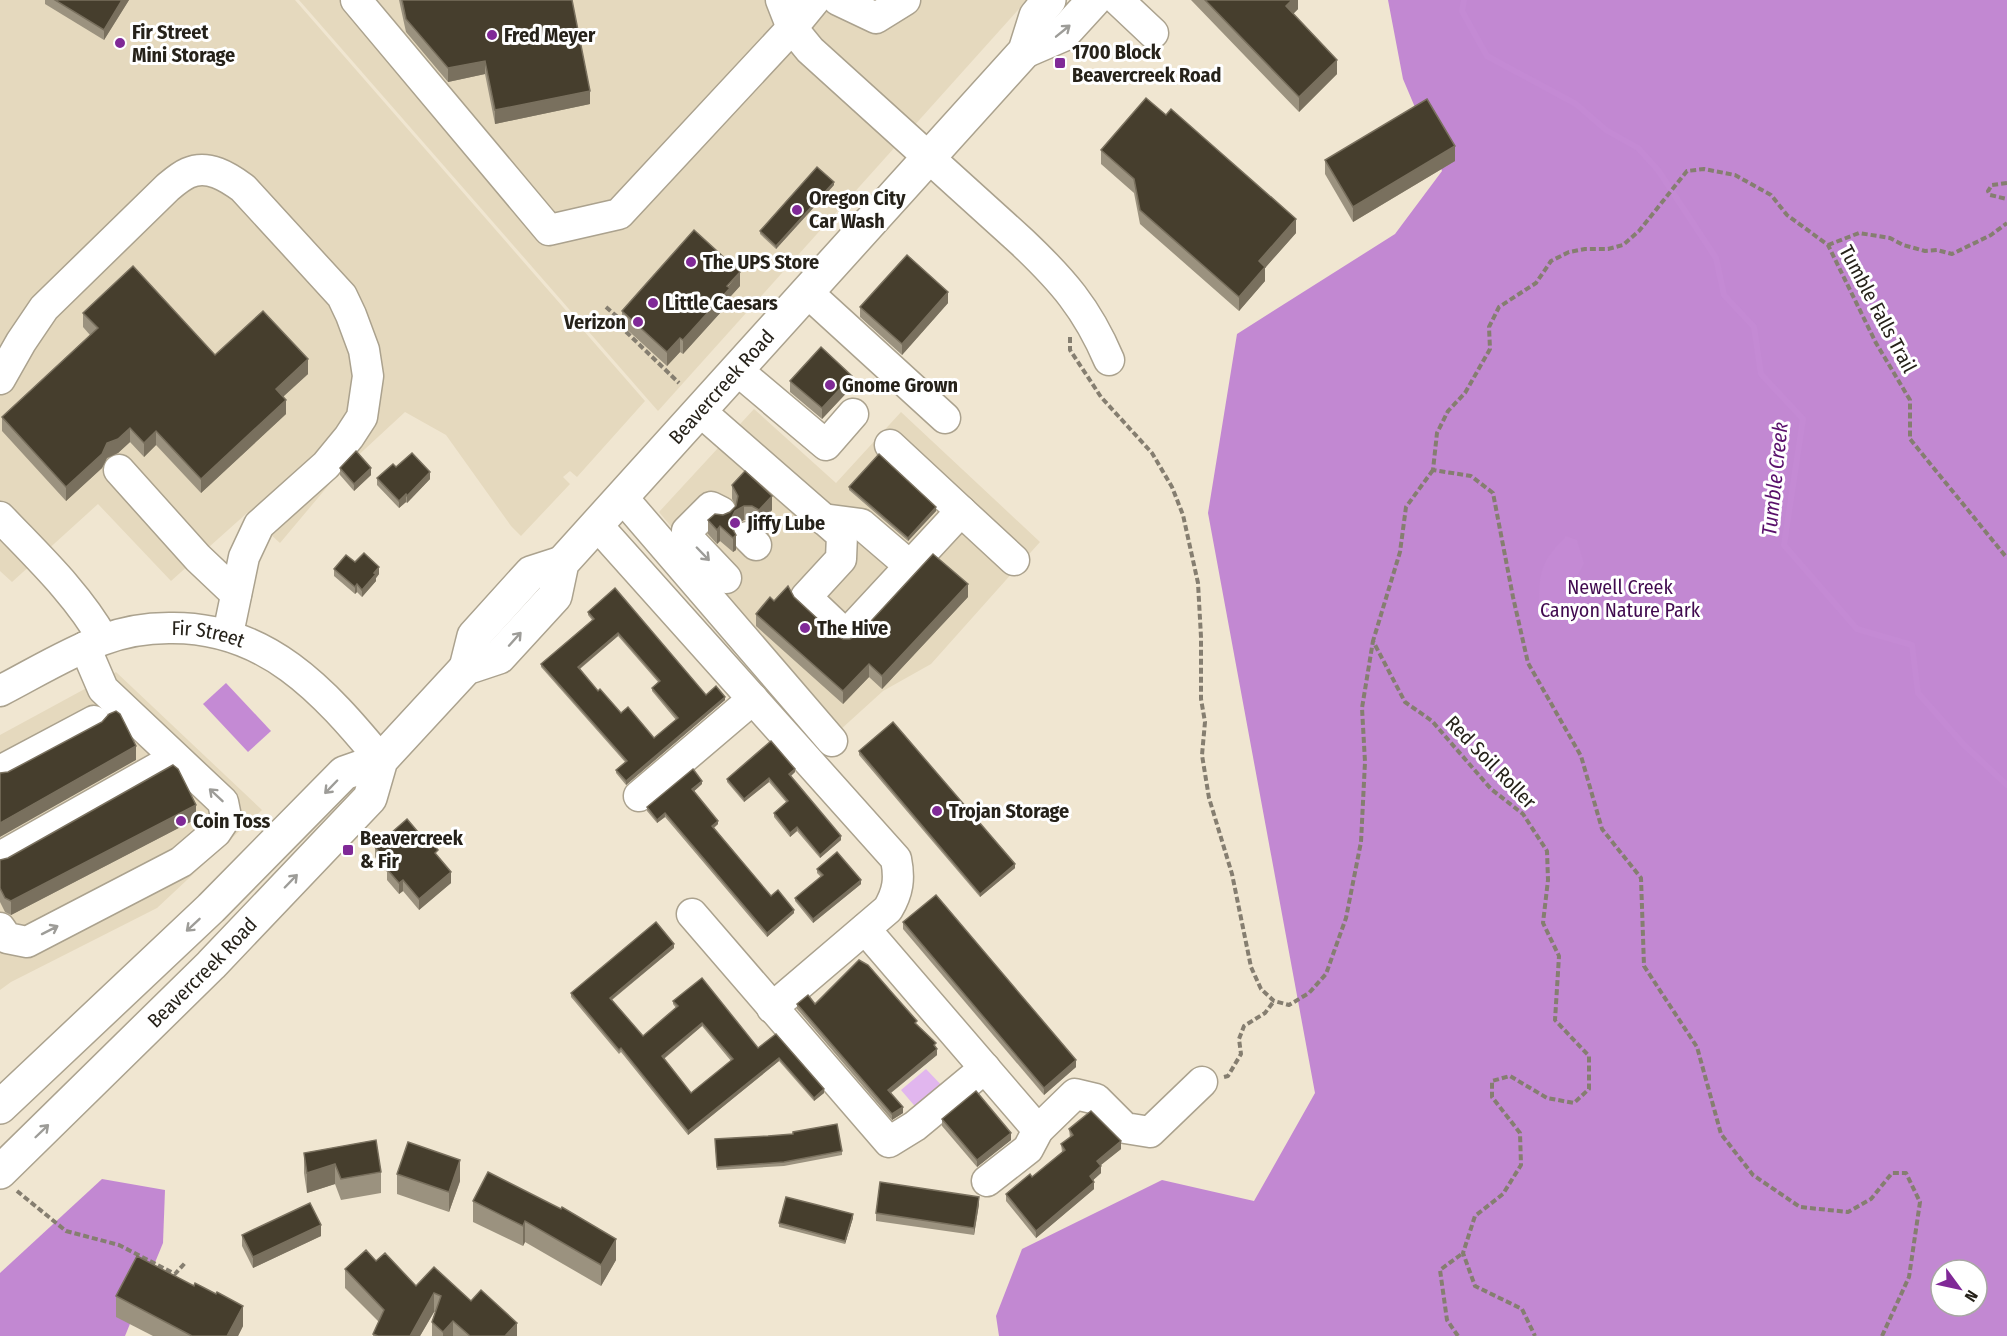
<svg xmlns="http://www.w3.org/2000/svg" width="2007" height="1336" font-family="'Fira Sans Condensed',sans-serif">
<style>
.built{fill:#e5d9be}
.green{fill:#e1b6ee}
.forest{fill:#c288d2;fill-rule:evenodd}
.water{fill:#c48ad4}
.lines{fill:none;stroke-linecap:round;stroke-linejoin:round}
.stream{stroke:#c48ad4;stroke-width:6}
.minor-casing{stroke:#aba28e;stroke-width:33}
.major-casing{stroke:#aba28e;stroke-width:36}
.path{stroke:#857e70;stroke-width:4;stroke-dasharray:6 3;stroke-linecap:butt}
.minor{stroke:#fff;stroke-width:30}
.major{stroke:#fff;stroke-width:33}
.wall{fill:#9b927f;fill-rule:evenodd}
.shaded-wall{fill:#79705e}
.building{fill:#463e2d;stroke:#79705e;stroke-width:1.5;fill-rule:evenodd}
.oneway{stroke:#9d9c98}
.poi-dot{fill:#802997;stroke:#fff;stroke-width:2}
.labels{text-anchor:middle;stroke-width:6;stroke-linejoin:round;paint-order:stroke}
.poi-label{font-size:20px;font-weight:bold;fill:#26221a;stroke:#fff;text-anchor:start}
.street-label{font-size:20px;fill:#26221a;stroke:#fff}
.park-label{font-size:20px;fill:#410a4f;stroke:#fff}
.water-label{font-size:21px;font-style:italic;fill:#59106b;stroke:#fff}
</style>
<rect width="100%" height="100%" fill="#f0e6d1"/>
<g class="built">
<polygon points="0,0 295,0 645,401 577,477 570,471 563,477 570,484 521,536 511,526 446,435 405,412 338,474 280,543 247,513 171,581 98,504 12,582 0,571"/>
<polygon points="299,0 1027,0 658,411"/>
<polygon points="754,409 836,483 901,412 1040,542 931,664 883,691 840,730 659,512"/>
<polygon points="116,672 262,810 157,908 11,982 0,990 0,735"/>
</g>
<polygon class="green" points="926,1069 945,1089 919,1111 901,1090"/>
<g class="forest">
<path d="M1388 0H2007V1336H999L996 1316 1022 1249 1162 1180 1254 1201 1315 1093 1208 513 1237 334 1395 234 1442 171 1403 79ZM1941 1270H1977V1306H1941Z"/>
<polygon points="102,1179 165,1190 163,1243 125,1336 0,1336 0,1273"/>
</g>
<g class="water">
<path d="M1566 536 1577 540 1584 563 1567 597 1548 611 1539 603C1539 569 1542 561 1566 536Z"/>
<polygon points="226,683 271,731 248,752 203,704"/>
</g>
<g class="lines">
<polyline class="stream" points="1464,0 1462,11 1487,56 1576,104 1606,130 1638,148 1658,170 1716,258 1724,295 1754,327 1761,374 1803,419 1784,545 1857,629 1912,645 1918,693 1964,745 2007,785"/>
<g class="minor-casing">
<g id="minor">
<polyline points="356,0 549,230 619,214 792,28 815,0"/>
<path d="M781 0 792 28 810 50 1022 242C1062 280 1087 308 1109 360"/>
<polyline points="838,0 876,18 905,0"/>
<polyline points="1118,0 1153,33"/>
<polyline points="807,292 945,418"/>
<polyline points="737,370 826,445 853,414"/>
<path d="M0 379 21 342 44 308 168 187C174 182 181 176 188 173 208 164 228 177 243 188L342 296 351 315 364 350 368 376 362 417 349 437 326 465 259 525 244 557 228 634"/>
<polyline points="700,411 842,535 841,559 806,597 846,635 961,511 890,445"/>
<polyline points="119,470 198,558 236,594"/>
<polyline points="622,497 832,741"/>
<polyline points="961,511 1014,560"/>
<polyline points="721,512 711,507 687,531 688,538 726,578"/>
<path d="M0 517C36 555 77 593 103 639"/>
<polyline points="823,519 861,524 910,566"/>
<path d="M597 525 896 859C900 879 898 892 888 909L772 1008"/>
<polyline points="748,537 756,545"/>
<path id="s1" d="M0 691C33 674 67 653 102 640 123 632 146 628 169 628 266 626 324 691 381 760"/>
<polyline points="0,771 94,721"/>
<polyline points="639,796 753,699"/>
<polyline points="0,857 175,758"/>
<polyline points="692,914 889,1142 915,1126 985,1068"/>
<polyline points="0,928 7,938 27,942 181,862 216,832 226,817 223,802 103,689 85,647"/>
<polyline points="865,929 1038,1130"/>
<polyline points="987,1181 1028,1149 1038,1130 1075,1094 1096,1099 1125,1128 1150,1132 1202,1082"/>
</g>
</g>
<g class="major-casing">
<g id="major">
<polyline points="1025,51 1062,35 1094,0"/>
<polyline points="466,668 474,636 531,573 562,563"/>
<polyline points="0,1107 211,908 344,773 381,760"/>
<path id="s2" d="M0 1172 211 965 370 798 381 760 466 668 499 657 555 596 562 563 1025 51 1036 16 1049 0"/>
</g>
</g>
<g class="path">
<polyline points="2007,183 1992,185 1988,191 1990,195 2007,199"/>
<polyline points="1828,245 1859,233 1890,238 1903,245 1925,251 1937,250 1952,254 1991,235 2007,223"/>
<polyline points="606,307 621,320 618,324 679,383"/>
<polyline points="1070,337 1070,350 1101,397 1152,453 1172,487 1183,515 1198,583 1201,637 1201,699 1205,722 1202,755 1209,798 1232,874 1251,967 1261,989 1274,1001 1289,1005 1309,993 1326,974 1346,918 1361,842 1365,762 1362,708 1373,641"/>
<polyline points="1433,470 1406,507 1400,552 1373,641 1405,702 1432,721 1491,789 1523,814 1547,851 1548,880 1543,923 1559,956 1555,1020 1589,1056 1589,1089 1574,1103 1547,1098 1510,1076 1492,1081 1492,1097 1520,1133 1521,1165 1503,1194 1475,1216 1463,1253 1475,1286 1522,1309 1535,1336"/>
<polyline points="1224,1077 1228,1076 1241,1054 1239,1039 1244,1026 1265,1013 1274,1001"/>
<polyline points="17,1191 66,1231 119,1245 175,1274 185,1263"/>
<polyline points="1458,1336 1447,1320 1440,1270 1463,1253"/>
<polyline points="1882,1336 1909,1277 1920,1202 1906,1173 1892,1173 1871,1199 1848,1212 1800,1207 1753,1175 1721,1134 1697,1047 1644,966 1641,878 1602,829 1581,756 1528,663 1513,597 1493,493 1471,476 1433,470 1437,433 1448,411 1465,393 1490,349 1489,327 1499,307 1536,283 1551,261 1569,252 1585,249 1608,249 1623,245 1639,231 1687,171 1704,169 1735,175 1771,195 1787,215 1828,245 1876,343 1910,400 1910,439 2007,558"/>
</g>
<use href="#minor" class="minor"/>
<use href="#major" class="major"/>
</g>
<g class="wall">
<polygon points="45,0 129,0 104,40 45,4"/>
<polygon points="399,0 572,0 590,104 495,124 485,74 448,82 406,32"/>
<polygon points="1191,0 1298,0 1298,9 1293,14 1337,74 1299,112"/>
<polygon points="1101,150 1296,233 1265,268 1265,281 1239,311 1140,224 1134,193 1101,164"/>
<polygon points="1325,160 1455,161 1353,222 1325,174"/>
<polygon points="834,185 776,249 760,234 760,231"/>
<polygon points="740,286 730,297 730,302 683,354 680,352 667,366 622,325 622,311"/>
<polygon points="948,303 902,355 860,317 860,307"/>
<polygon points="83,313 215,355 308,374 283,397 286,414 201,493 156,445 144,457 130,442 118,453 107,458 102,468 66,501 2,431 2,417 90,335 83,327"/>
<polygon points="790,381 852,387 822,419 790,392"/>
<polygon points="396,467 430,479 407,503 406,502 399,508 377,485 377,478"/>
<polygon points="340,468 371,475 354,491 340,475"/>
<polygon points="732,485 772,510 759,524 752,520 744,520 735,525 733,530 736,550 733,552 720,541 717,544 708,534 708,520 730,512 736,506 732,499"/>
<polygon points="849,487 936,511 908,541 849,490"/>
<polygon points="355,562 379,574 376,578 376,581 362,597 357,592 355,594 334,576 334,569"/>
<polygon points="794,597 835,635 843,639 850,639 968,597 882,689 869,677 843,704 756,626 756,614 774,601"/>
<path d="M588 612 706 695 725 700 626 785 616 773V770L625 762 541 667V664L592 620 588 615ZM618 636 658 682 652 688V691L676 720 654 738 621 713 598 691 580 669Z"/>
<polygon points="859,751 1015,868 980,897 859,755"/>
<polygon points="795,772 790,776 841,840 820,858 797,831 790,837 774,817 774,813 786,802 769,782 744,802 727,782 727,779"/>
<polygon points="702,784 694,791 718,824 714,828 771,896 794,913 767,937 665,817 657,823 647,811 647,807"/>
<polygon points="196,819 11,915 5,912 0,902 0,860"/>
<polygon points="375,847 438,856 451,883 419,910 403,891 399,894 387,880 387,872 375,857"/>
<polygon points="817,869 861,884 813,923 795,901 795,898 821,877 817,873"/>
<polygon points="903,922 1076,1067 1044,1095 903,929"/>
<path d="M674 948 612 1000 643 1036 676 1008 673 1004V1001L758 1048 776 1034 824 1093 814 1101 779 1061 688 1135 621 1052 619 1054 571 997V993ZM702 1026 731 1061 691 1093 664 1059Z"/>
<polygon points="797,1004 815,1004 917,1024 936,1048 937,1055 891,1093 903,1113 892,1120 797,1009"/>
<polygon points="942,1119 1011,1140 977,1167 942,1126"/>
<polygon points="1069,1129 1121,1149 1101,1165 1101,1173 1093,1180 1094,1189 1036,1238 1006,1201 1006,1194 1032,1177 1062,1152 1061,1144 1070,1138"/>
<polygon points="715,1139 842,1151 842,1155 784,1166 717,1170"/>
<polygon points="304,1153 381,1172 381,1193 341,1200 335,1184 307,1193 304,1173"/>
<polygon points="397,1174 460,1181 449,1212 397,1194"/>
<polygon points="473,1201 616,1239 616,1260 601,1286 525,1242 523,1246 473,1222"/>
<polygon points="979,1204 974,1235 876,1221 876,1213"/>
<polygon points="853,1218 845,1244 779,1227 779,1223"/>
<polygon points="242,1235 321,1236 253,1268 242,1246"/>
<polygon points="376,1261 416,1286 471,1301 517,1336 432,1336 432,1322 436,1312 434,1312 420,1336 373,1336 373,1334 379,1322 345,1288 345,1269"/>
<polygon points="194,1286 216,1294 243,1326 238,1336 153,1336 116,1317 116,1296"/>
</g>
<g class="shaded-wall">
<polygon points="122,0 129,0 104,40 104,30"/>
<polygon points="1292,0 1298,0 1298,9 1286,21 1286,6"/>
<polygon points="1337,60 1337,74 1299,112 1299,97"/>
<polygon points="485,61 485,74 448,82 448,68"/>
<polygon points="590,91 590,104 495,124 495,110"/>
<polygon points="1455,146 1455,161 1353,222 1353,207"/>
<polygon points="834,182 834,185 776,249 776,246"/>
<polygon points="1296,219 1296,233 1265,268 1265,281 1239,311 1239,297 1259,261"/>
<polygon points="740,272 740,286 730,297 730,302 683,354 683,340"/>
<polygon points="948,292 948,303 902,355 902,344"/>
<polygon points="680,338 680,352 667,366 667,352"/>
<polygon points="308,359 308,374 276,403 276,389"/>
<polygon points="852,376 852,387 822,419 822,408"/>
<polygon points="286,400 286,414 201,493 201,479"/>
<polygon points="130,428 130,442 118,453 107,458 102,468 66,501 66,487 107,443"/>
<polygon points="156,431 156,445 144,457 144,443"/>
<polygon points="371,468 371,475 354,491 354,484"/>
<polygon points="430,472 430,479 407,503 407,496"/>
<polygon points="406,494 406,502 399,508 399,501"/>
<polygon points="772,496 772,510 759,524 759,510"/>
<polygon points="744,506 744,520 735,525 731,533 731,519 735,511"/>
<polygon points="936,507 936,511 908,541 908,538"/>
<polygon points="720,526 720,541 717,544 717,530"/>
<polygon points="736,535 736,550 733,552 733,538"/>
<polygon points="379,567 379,574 376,578 376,581 362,597 362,590"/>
<polygon points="357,584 357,592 355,594 355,587"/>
<polygon points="968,584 968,597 882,689 882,676"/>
<polygon points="618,633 618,636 578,670 578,667"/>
<polygon points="869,664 869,677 843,704 843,691"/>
<polygon points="725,697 725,700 626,785 626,781"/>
<polygon points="136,746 136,760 0,837 0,823"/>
<polygon points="795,769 795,772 789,778 789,774"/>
<polygon points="769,778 769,782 744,802 744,799"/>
<polygon points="702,781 702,784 692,793 692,789"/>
<polygon points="196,805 196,819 11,915 11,901"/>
<polygon points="665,813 665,817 657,823 657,820"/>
<polygon points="718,821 718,824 712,829 712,826"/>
<polygon points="797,827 797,831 790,837 790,833"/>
<polygon points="841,836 841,840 820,858 820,855"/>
<polygon points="1015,864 1015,868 980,897 980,894"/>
<polygon points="451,872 451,883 419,910 419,899"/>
<polygon points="403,880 403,891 399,894 399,883"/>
<polygon points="861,880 861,884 813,923 813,919"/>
<polygon points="794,910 794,913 767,937 767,933"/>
<polygon points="674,944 674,948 610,1001 610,998"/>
<polygon points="702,1023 702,1026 662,1060 662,1056"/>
<polygon points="937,1049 937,1055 888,1095 888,1090"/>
<polygon points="779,1058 779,1061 688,1135 688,1131"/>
<polygon points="1076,1060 1076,1067 1044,1095 1044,1088"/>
<polygon points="824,1089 824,1093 814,1101 814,1098"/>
<polygon points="903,1107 903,1113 892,1120 892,1114"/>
<polygon points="1011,1133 1011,1140 977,1167 977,1160"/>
<polygon points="1121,1141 1121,1149 1097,1168 1097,1161"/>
<polygon points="460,1160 460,1181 449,1212 449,1192"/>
<polygon points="335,1164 335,1184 307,1193 307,1173"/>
<polygon points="1101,1166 1101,1173 1090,1183 1090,1176"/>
<polygon points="1094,1182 1094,1189 1036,1238 1036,1231"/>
<polygon points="979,1197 979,1204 974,1235 974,1228"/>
<polygon points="853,1214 853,1218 845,1244 845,1241"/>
<polygon points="525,1221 525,1242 523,1246 523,1226"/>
<polygon points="321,1225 321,1236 253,1268 253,1257"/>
<polygon points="616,1239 616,1260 601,1286 601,1265"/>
<polygon points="434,1293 434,1312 420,1336 410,1336"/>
<polygon points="243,1306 243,1326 238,1336 227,1336"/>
<polygon points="453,1321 453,1336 443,1336 443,1332"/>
<polygon points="517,1323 517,1336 505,1336"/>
</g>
<g class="building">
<polygon points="55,0 122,0 104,30"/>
<polygon points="402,0 572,0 590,91 495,110 485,61 448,68 406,19"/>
<polygon points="1205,0 1292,0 1286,6 1337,60 1299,97"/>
<polygon points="1146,98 1166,115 1171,109 1296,219 1259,261 1265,267 1239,297 1140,210 1134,179 1101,150"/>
<polygon points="1427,99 1455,146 1353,207 1325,160"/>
<polygon points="817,167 834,182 776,246 760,231"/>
<polygon points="694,230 740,272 727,286 730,288 683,340 680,338 667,352 622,311"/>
<polygon points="907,255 948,292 902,344 860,307"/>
<polygon points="133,266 215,355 263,311 308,359 276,389 286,400 201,479 156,431 144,443 130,428 118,439 107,443 102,454 66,487 2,417 98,328 83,313"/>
<polygon points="821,347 852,376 822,408 790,381"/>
<polygon points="356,451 371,468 354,484 340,468"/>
<polygon points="412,453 430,472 407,496 406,494 399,501 377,478 393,464 396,467"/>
<polygon points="879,454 936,507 908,538 849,487"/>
<polygon points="745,471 772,496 759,510 752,506 744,506 735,511 731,519 732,528 736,535 733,538 720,526 717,530 708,520 715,514 723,515 730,512 736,506 738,496 732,485"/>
<polygon points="364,553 379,567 374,573 376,574 362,590 357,584 355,587 334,569 346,555 355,562"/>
<polygon points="933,554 968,584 882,676 869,664 843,691 756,614 770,597 774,601 788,586 794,597 835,635 843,639 850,639 861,632"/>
<path d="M615 588 706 695 716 686 725 697 626 781 616 770 627 761 541 664 594 619 588 612ZM618 633 660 681 652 688 678 718 654 738 628 707 621 713 600 689 598 691 578 667Z"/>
<polygon points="116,711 120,714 136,746 0,823 0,773 8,772 102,722 109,714"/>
<polygon points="893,722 1015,864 980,894 859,751"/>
<polygon points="771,741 795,769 789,774 841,836 820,855 797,827 790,833 774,813 788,801 769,778 744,799 727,779"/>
<polygon points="173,765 178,769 196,805 11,901 5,898 0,888 0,860 8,858"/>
<polygon points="693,769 702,781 692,789 718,821 712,826 771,896 778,890 794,910 767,933 665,813 657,820 647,807"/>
<polygon points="407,819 423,838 426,836 438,850 435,853 451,872 419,899 403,880 399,883 387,869 391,866 375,847"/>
<polygon points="837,852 861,880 813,919 795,898 823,875 817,869"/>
<polygon points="936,895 1076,1060 1044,1088 903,922"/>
<path d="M656 922 674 944 610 998 643 1036 678 1006 673 1001 702 978 758 1048 776 1034 824 1089 814 1098 779 1058 688 1131 621 1048 619 1050 571 993ZM702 1023 733 1059 691 1093 662 1056Z"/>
<polygon points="859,960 868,965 894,995 917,1021 915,1023 936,1043 934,1045 937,1049 888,1090 903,1107 892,1114 797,1004 808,995 815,1004"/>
<polygon points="976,1091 1011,1133 977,1160 942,1119"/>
<polygon points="1091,1111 1121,1141 1097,1161 1101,1166 1090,1176 1094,1182 1036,1231 1006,1194 1030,1174 1032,1177 1065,1150 1061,1144 1073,1135 1069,1129"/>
<polygon points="837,1124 842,1151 784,1162 717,1167 715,1139 768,1136 793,1134 793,1132"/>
<polygon points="376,1140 381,1172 341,1179 335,1164 307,1173 304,1153"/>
<polygon points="408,1142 460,1160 449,1192 397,1174"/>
<polygon points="488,1172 561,1209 562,1207 616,1239 601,1265 525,1221 523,1226 473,1201"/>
<polygon points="880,1182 979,1197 974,1228 876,1213"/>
<polygon points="786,1197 853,1214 845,1241 779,1223"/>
<polygon points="310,1203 321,1225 253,1257 242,1235"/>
<polygon points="366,1250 376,1261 385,1253 416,1286 434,1267 471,1301 481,1290 517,1323 505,1336 470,1336 453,1321 443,1332 432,1322 441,1296 434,1293 410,1336 378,1336 373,1334 384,1310 345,1269"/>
<polygon points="137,1256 194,1286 195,1283 216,1294 217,1292 243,1306 227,1336 192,1336 116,1296"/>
</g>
<defs><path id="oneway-shaft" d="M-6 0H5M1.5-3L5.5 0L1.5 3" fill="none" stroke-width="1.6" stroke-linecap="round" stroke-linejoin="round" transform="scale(1.5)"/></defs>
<g class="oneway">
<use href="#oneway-shaft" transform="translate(1063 31) rotate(-39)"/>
<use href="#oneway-shaft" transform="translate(703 554) rotate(46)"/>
<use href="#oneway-shaft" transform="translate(515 639) rotate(-48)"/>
<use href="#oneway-shaft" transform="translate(331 787) rotate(134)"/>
<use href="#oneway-shaft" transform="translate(216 795) rotate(-137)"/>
<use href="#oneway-shaft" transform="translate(291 881) rotate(-46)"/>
<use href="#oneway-shaft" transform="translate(193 925) rotate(137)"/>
<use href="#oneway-shaft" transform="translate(50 930) rotate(-27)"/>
<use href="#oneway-shaft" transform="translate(42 1131) rotate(-44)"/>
</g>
<g class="poi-dot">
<circle cx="492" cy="35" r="6"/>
<circle cx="120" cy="43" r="6"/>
<rect x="1054" y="57" width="12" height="12" rx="3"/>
<circle cx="797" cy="210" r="6"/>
<circle cx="691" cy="262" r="6"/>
<circle cx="653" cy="303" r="6"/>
<circle cx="638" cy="322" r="6"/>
<circle cx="830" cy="385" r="6"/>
<circle cx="735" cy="523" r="6"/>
<circle cx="805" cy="628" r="6"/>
<circle cx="937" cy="811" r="6"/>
<circle cx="181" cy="821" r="6"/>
<rect x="342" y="844" width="12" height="12" rx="3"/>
</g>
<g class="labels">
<g class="poi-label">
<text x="132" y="39">Fir Street<tspan x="132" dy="23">Mini Storage</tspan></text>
<text x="504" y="42">Fred Meyer</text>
<text x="1072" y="59">1700 Block<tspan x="1072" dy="23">Beavercreek Road</tspan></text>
<text x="809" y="205">Oregon City<tspan x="809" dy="23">Car Wash</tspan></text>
<text x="703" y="269">The UPS Store</text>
<text x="665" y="310">Little Caesars</text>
<text x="626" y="329" text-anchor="end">Verizon</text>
<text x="842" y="392">Gnome Grown</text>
<text x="747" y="530">Jiffy Lube</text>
<text x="817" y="635">The Hive</text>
<text x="949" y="818">Trojan Storage</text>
<text x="193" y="828">Coin Toss</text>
<text x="360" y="845">Beavercreek<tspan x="360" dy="23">&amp; Fir</tspan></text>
</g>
<g class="street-label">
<text transform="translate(1878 309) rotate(62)" y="7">Tumble Falls Trail</text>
<text dy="7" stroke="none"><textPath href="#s2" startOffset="1080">Beavercreek Road</textPath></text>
<text dy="7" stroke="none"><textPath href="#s1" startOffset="222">Fir Street</textPath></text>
<text transform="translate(1491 762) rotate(46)" y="7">Red Soil Roller</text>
<text dy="7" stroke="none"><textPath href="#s2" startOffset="284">Beavercreek Road</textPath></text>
</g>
<g class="park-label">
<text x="1620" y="594">Newell Creek<tspan x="1620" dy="23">Canyon Nature Park</tspan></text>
</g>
<g class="water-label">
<text transform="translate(1775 479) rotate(-84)" y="7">Tumble Creek</text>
</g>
</g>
<g transform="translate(1959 1288) rotate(123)"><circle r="28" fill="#ffffff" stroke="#a8a7a3" stroke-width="1.5"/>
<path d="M0-4.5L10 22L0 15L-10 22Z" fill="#802997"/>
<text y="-9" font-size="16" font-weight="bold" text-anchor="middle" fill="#26221a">N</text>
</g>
</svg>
